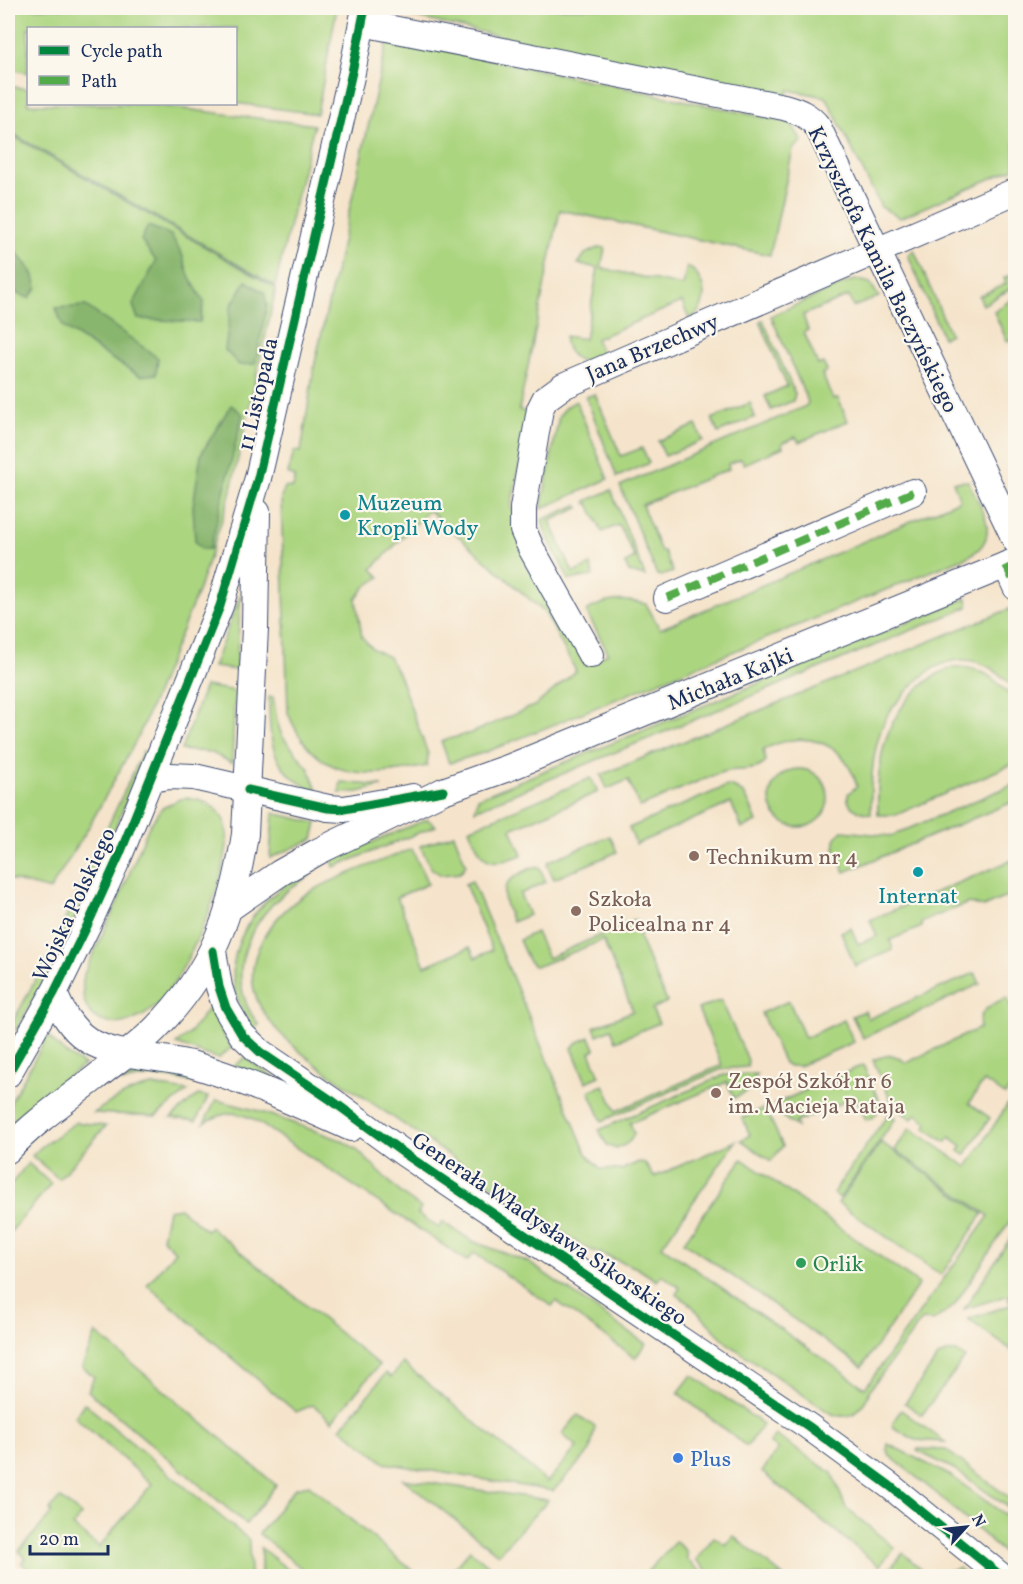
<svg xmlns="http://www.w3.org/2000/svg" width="1023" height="1584" font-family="Vollkorn,serif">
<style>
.green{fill:#acd580;stroke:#64826f;stroke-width:1.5}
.forest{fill:#89b66e;stroke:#527266;stroke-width:1.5}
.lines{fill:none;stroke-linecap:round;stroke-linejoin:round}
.minor-casing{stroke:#3c4a6e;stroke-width:28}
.minor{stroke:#fff;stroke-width:26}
.quiet{stroke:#52ab49;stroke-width:8;stroke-dasharray:15 8;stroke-linecap:butt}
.cycleway-casing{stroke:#fbf7ec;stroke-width:13}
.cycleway{stroke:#00873e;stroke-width:9}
.culture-dot{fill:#0f9aa8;stroke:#fbf7ec;stroke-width:2}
.education-dot{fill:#8d6e63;stroke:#fbf7ec;stroke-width:2}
.leisure-dot{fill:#2e9e5b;stroke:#fbf7ec;stroke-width:2}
.shop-dot{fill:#3f7fe0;stroke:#fbf7ec;stroke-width:2}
.labels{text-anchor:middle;stroke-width:4.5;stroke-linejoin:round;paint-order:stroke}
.street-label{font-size:22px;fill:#1b2f5e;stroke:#fbf7ec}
.culture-label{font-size:22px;fill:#0d838f;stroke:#fbf7ec;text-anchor:start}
.education-label{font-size:22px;fill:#785e54;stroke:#fbf7ec;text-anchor:start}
.leisure-label{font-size:22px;fill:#27864d;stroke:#fbf7ec;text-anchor:start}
.shop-label{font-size:22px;fill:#366cbe;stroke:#fbf7ec;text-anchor:start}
</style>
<rect width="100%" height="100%" fill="#fbf7ec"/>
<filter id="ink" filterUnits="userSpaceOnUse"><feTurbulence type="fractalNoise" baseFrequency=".0167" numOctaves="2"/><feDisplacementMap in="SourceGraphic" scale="12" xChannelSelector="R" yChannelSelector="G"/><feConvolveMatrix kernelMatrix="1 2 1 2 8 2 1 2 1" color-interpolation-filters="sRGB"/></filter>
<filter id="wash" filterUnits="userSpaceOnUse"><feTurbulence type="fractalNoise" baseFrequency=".008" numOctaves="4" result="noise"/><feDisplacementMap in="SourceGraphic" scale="24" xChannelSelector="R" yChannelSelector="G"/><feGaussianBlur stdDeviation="1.35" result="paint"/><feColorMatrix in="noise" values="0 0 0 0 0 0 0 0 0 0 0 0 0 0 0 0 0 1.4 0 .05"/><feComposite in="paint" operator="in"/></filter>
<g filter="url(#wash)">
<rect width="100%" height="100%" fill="#f5e4cb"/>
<g class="green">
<polygon points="8,8 337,8 317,114 236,103 236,28 28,28 28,73 8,68"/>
<polygon points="396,8 1015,8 1015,168 900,218 881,207 826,97 788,90 787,96 662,72 663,68 638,62 634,66 395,13"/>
<path d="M388 38 791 123 802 141 793 149 770 255 560 210 519 410 530 413 511 507 586 666 608 653 586 611C606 599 623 598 646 604L660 629 960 500 953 482 968 481C980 507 1004 537 969 556L486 752 449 763 441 741 471 733 536 705 576 671 545 613 429 510 372 569 380 577 365 587 356 599 362 637 373 649 389 657 399 675 428 754 427 766C365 779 315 781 288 713L281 498 285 487 293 488 295 477 288 474 294 451 301 452 314 367Z"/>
<polygon points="8,86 28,89 28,104 145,104 314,125 275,286 8,131"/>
<polygon points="8,133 276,288 229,498 199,589 139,735 87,830 50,890 8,879"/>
<path d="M599 247 605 248 601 268 683 286 687 266C707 278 711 308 689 319L682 302 596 339 603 356C599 358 594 360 589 361 574 363 563 349 565 336L585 339 598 268 578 264 585 254Z"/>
<polygon points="914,250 950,334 943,338 909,257 909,254"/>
<polygon points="1015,273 1015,286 983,305 979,296 1006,284 1004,278"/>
<polygon points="858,280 870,283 879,297 853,307 849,296 803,315 808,330 804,332 818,365 823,363 827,371 822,374 833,399 838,398 848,421 799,442 796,437 782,443 783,447 744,464 741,459 728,464 729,469 642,505 661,552 664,551 673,572 661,576 657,575 620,486 806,406 808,402 771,316 850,281"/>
<polygon points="1015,297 1015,338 1007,341 994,312"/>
<polygon points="763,320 795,394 793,401 771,410 765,396 787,386 760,321"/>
<polygon points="595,394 621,456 642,448 649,463 617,477 586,397"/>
<polygon points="576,401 608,479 541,509 559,416 566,407"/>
<polygon points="750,403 755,417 718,433 712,419"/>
<polygon points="696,425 703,440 665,456 658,441"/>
<polygon points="611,490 645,576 629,572 625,563 635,558 619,525 602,532 589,504 587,504 586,501"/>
<polygon points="577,505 579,508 550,521 573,573 591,565 593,576 569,580 545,532 542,520"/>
<polygon points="241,594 236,670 213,667"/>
<polygon points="967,598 968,607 475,810 478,798"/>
<path d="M1012 608 1016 616 1015 690C981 649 942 651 907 691 901 698 892 707 887 716 872 745 870 782 871 814 859 812 846 809 848 794L857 786C844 740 803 728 763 750L766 761C759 773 736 768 723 772 695 781 667 796 640 807L628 780 607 789 601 775Z"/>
<path d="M954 667C984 666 996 680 1015 701V763L896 815H878C876 766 882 722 919 688 929 679 940 671 954 667Z"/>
<polygon points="205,686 235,691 232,763 210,752 181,750"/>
<path d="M269 697H273L277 721 282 736 309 769 318 793C271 772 269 744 269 697Z"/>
<polygon points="143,751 146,752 111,838 104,835"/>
<circle cx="799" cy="798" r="29"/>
<path d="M591 778 598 792 511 829 522 855C486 868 484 863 469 829Z"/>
<polygon points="341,782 382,786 358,792 339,793"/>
<path d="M1015 784V801L845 872C839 858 826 840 843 831L891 836Z"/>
<path d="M727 786C747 788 750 806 757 822L742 828 731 803 636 844 629 828Z"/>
<path d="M188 798C206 800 221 808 226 826 235 864 188 970 162 1000 130 1036 73 1033 84 974L118 901 149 826 162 808 180 799Z"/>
<polygon points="273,813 317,823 313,839 270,858"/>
<polygon points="427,819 436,826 334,867 332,859"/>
<polygon points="454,834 466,865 460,873 441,875 431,868 420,846"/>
<polygon points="610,836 617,852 554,879 547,865 549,861"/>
<path d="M412 849 428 884 397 897 425 966 470 947 475 958 492 950 465 884 472 881 587 1155 601 1169 621 1170 639 1162 645 1163 654 1177 736 1141 662 1246 865 1388 989 1216 895 1150 910 1128 967 1167 1015 1093V1213L954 1306 933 1321 922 1320 869 1391C869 1396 867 1399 863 1404 854 1417 845 1419 830 1413L727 1343 689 1303 676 1294 680 1288 662 1275 657 1281 637 1268 584 1247 322 1069C300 1052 275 1033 261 1008 235 961 274 910 315 889 346 873 380 861 412 849Z"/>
<polygon points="97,851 104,854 68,933 57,937"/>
<polygon points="1015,859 1015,893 983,907 969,903 921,922 922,927 890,940 893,950 855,966 841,932 851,928 858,944 877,936 870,920"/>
<path d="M534 867 540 868 546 882 520 894 529 915 512 922C498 889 501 881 534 867Z"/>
<path d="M308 870V877C256 905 216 972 259 1025L253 1029C208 964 247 905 308 870Z"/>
<polygon points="635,920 641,934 638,935 667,1002 652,1009 659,1023 616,1041 611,1029 597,1035 594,1027 633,1011 603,940 541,965 534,966 528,960 519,940 536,932 548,958"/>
<polygon points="45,962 48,973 16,1030 8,1031"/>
<polygon points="975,973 980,984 863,1038 852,1016 865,1011 868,1019"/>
<path d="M1007 997 1015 1016 1016 1080 1005 1095 984 1081 969 1103 990 1118 965 1155 959 1151 962 1146 950 1137 946 1142 925 1128 928 1123 916 1114 912 1119 894 1107 873 1060C886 1055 895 1052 906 1063L980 1028C976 1010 994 1004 1007 997Z"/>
<polygon points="721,1000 748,1060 747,1067 722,1069 602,1121 589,1091 604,1085 616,1111 722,1065 698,1009"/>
<polygon points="789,1001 805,1038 844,1020 854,1042 799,1066 789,1066 784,1063 761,1013"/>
<polygon points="210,1006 225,1038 232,1047 218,1059 176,1044 189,1034"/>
<path d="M48 1035C58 1049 69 1057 84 1065L35 1100 8 1126V1107Z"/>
<polygon points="590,1037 595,1049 590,1052 600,1076 586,1082 572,1048 576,1043"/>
<polygon points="245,1058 288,1086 234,1066"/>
<polygon points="863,1065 881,1105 874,1117 866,1120 856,1097 796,1122 797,1127 780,1115 775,1104"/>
<path d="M154 1071 170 1072 203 1083 202 1085C172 1077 153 1073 122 1083L121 1081 142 1073Z"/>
<path d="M757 1074 748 1091 734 1098 727 1082 630 1123 634 1133C631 1143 625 1145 616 1149L607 1145 599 1130 724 1075Z"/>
<path d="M153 1086 188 1091 156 1116 94 1113C112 1100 131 1089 153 1086Z"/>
<polygon points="198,1095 208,1097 196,1121 171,1118"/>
<path d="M216 1100 259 1111 341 1140 356 1149 402 1194 421 1208 418 1214 439 1228 443 1222 472 1241 528 1262 646 1344 635 1358 556 1301 552 1306 474 1253 467 1261 253 1119C231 1110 225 1112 204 1123Z"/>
<polygon points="765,1108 783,1146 771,1161 741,1140 750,1135 742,1118"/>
<polygon points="889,1113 896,1118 840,1198 833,1193"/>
<polygon points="76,1122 106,1126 59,1179 32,1156 41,1147"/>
<polygon points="881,1142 983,1214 941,1275 838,1203"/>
<polygon points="742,1159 919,1284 862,1367 684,1242"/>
<polygon points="28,1163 51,1184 8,1235 8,1188"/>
<polygon points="180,1208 206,1230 210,1227 379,1365 332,1421 313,1405 296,1412 147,1285 175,1251 162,1238 168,1210"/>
<polygon points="1015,1231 1016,1353 1015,1353 968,1319 1013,1304 1008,1300 1012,1294 964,1309"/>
<polygon points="96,1333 276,1485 246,1524 88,1391 94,1377 82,1367"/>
<polygon points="950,1352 957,1352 965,1358 922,1415 905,1403 937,1358 941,1355"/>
<polygon points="403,1363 547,1482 577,1447 562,1434 578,1415 595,1427 590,1451 553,1491 385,1463 341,1428 386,1373 391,1377"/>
<polygon points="692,1375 763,1424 750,1443 746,1446 678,1393"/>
<polygon points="84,1403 249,1540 250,1576 37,1576 21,1563 26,1558 19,1551 52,1513 50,1509 60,1498 81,1515 73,1526 99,1547 152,1484 75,1417"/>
<polygon points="901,1410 945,1442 915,1440 893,1427 893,1422"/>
<polygon points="775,1435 832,1473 846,1508 895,1548 879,1566 762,1472 778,1449 769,1443"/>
<polygon points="888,1444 951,1476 1015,1522 1015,1563 936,1493 890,1456 887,1450"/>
<polygon points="918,1449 946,1450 1015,1502 1015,1512 954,1469 917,1451"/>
<polygon points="403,1479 548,1500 498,1554"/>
<polygon points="309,1485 419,1576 311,1576 259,1534 295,1488"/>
<polygon points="733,1536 783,1576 713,1576 696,1560 714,1537 726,1545"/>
<polygon points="676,1541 687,1552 687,1560 706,1576 643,1576"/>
<polygon points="261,1548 296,1576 261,1576"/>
<polygon points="470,1550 488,1565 478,1576 447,1576"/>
<polygon points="903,1553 929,1576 888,1576 887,1572"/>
<polygon points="959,1568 966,1576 944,1576 938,1573"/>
</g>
<g class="forest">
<polygon points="148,226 171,235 182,254 189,276 204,302 200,322 138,319 133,305 156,261 141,240"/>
<polygon points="8,242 33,273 37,288 29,298 8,290"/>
<polygon points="246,281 265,293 267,306 255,364 239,365 225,350 231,306"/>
<polygon points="86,306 158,358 156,374 140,376 112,359 63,327 56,308"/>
<polygon points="231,405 243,414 210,549 202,549 195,541 193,506 201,454"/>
</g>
</g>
<g filter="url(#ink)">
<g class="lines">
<g class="minor-casing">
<g id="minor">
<path d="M362 23 784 107C798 111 809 115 818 127L1016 541"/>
<polyline points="1006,565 1016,587"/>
<polyline points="667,598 913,492"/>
<polyline points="591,655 531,548 523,530 523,508 540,409 545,399 563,386 1016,191"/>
<polyline points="151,779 170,776 194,777 328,808 344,809 413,797"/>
<polyline points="228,909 280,873 319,851 443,791 508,768 1016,561"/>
<polyline points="213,951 219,987 226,1008 242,1035 260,1052 331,1100 405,1154 808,1426 890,1486 1001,1576"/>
<path d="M54 993C62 1012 70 1028 88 1040 113 1057 163 1056 194 1065 248 1081 300 1105 351 1128"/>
<polyline points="8,1074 54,993 88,924 119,856 220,606 258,478 352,72 365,8"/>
<path d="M8 1150C34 1122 65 1101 95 1078 115 1062 137 1047 155 1029 212 972 233 913 245 834L255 628 257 512"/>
</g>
</g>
<use href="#minor" class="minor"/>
<g class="quiet">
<polyline points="1006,565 1016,587"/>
<polyline points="667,598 913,492"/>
</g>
<g class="cycleway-casing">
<g id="cycleway">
<polyline points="248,790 328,808 344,809 443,791"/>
<polyline points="213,951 219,987 226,1008 242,1035 260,1052 331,1100 405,1154 808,1426 890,1486 1001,1576"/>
<polyline points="8,1074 54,993 88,924 119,856 220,606 258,478 352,72 365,8"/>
</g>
</g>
<use href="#cycleway" class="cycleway"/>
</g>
</g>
<g class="culture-dot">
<circle cx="345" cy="515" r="6"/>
<circle cx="918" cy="872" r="6"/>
</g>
<g class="education-dot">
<circle cx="694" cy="856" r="6"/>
<circle cx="576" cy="911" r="6"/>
<circle cx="716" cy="1093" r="6"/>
</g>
<circle class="leisure-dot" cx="801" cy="1263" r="6"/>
<circle class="shop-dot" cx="678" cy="1458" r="6"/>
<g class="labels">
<g class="street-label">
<text transform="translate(884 269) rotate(64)" y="8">Krzysztofa Kamila Baczyńskiego</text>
<text transform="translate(652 347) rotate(-23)" y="8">Jana Brzechwy</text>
<text transform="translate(257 394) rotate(-77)" y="8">11 Listopada</text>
<text transform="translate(730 678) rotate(-22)" y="8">Michała Kajki</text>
<text transform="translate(73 904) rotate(-65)" y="8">Wojska Polskiego</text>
<text transform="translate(550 1228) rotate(34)" y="8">Generała Władysława Sikorskiego</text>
</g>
<g class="culture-label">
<text x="357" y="510">Muzeum<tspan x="357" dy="25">Kropli Wody</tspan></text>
<text x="918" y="903" text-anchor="middle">Internat</text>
</g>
<g class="education-label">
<text x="706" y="864">Technikum nr 4</text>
<text x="588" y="906">Szkoła<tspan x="588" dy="25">Policealna nr 4</tspan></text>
<text x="728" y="1088">Zespół Szkół nr 6<tspan x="728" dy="25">im. Macieja Rataja</tspan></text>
</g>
<g class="leisure-label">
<text x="813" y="1271">Orlik</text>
</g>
<g class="shop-label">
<text x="690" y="1466">Plus</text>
</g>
</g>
<rect width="1023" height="1584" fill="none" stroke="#fbf7ec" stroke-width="30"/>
<rect x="27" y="27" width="210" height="78" fill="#fbf7ec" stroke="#a1a7b3" stroke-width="1.5"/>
<rect x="39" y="46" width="30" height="9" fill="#00873e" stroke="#a1a7b3" stroke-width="1.5"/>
<text x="81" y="57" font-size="18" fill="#1b2f5e">Cycle path</text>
<rect x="39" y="76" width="30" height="9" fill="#52ab49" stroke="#a1a7b3" stroke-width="1.5"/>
<text x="81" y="87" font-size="18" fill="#1b2f5e">Path</text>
<g transform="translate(966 1527) rotate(63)" stroke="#fbf7ec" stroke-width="4.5" paint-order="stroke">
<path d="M0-4.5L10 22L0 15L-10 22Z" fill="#1b2f5e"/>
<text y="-9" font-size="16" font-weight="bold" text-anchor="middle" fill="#1b2f5e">N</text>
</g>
<path d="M30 1545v9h78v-9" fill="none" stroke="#1b2f5e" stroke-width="3"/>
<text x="39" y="1545" font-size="18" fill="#1b2f5e" stroke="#fbf7ec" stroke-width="4.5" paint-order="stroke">20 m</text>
</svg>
